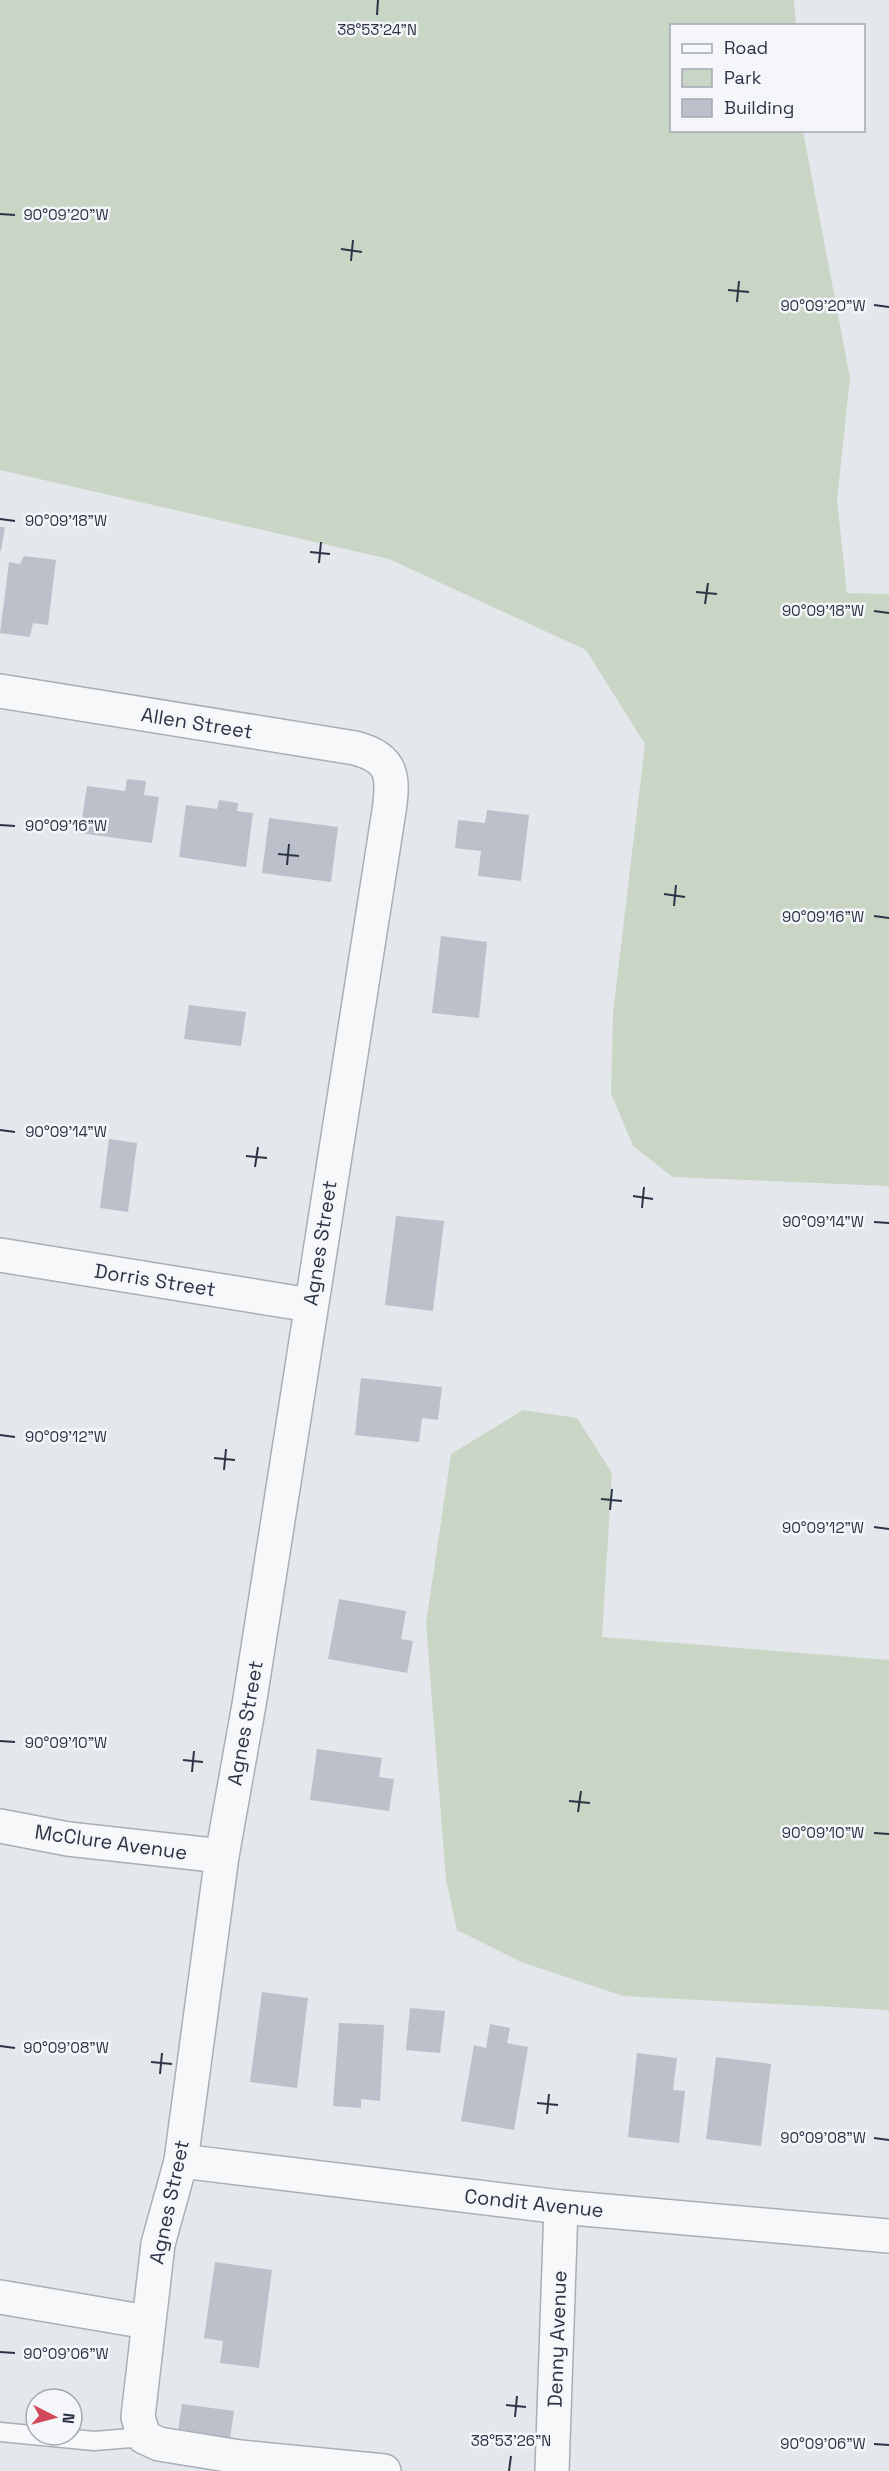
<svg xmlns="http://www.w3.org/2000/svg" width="889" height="2471" font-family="'Space Grotesk',sans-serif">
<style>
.green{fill:#c9d6c5}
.building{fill:#bbc0ca}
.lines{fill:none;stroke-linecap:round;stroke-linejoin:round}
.service-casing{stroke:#a9aeb7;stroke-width:21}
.minor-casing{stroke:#a9aeb7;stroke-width:36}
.service{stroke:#f7f8fa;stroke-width:18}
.minor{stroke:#f7f8fa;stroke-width:33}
.ticks{fill:none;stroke:#2b3445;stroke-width:2}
.labels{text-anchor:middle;stroke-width:5;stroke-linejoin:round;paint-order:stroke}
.street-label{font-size:20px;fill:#2b3445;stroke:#f4f6f9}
.ticks-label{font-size:15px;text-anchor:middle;fill:#2b3445;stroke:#f4f6f9;stroke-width:5;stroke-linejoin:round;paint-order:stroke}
</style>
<rect width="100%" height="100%" fill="#e4e7ec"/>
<g class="green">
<polygon points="0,0 794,0 796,25 672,26 672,130 803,131 850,378 837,500 847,593 889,594 889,1186 673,1177 633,1146 611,1093 613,1013 645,744 586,650 389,559 0,470"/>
<polygon points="523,1410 577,1418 612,1473 602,1637 889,1660 889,2010 623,1996 521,1962 457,1930 446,1880 426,1623 451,1454"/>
</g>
<g class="building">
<polygon points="0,527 5,527 1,551 0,551"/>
<polygon points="24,556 56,560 48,625 33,623 30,637 0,633 9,562 20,564"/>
<polygon points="127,779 146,781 144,795 159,797 152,843 80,833 87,786 125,791"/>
<polygon points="219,800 238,803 237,811 253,813 246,867 179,857 186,805 217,809"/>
<polygon points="487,810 529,815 521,881 478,876 481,851 455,848 458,820 485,823"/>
<polygon points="269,818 338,827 331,882 262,873"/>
<polygon points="441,936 487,942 479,1018 432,1013"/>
<polygon points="189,1005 246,1012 241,1046 184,1039"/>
<polygon points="109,1139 137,1143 128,1212 100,1208"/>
<polygon points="396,1216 444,1221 433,1311 385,1305"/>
<polygon points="361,1378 442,1387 438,1420 422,1418 419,1442 355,1435"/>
<polygon points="339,1599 406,1611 401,1639 413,1641 407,1673 328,1659"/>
<polygon points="317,1749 382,1758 379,1777 394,1779 389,1811 310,1800"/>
<polygon points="262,1992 308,1998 297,2088 250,2082"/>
<polygon points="410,2008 445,2011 440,2053 406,2050"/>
<polygon points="339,2023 384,2025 380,2101 361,2099 361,2108 333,2106"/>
<polygon points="490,2024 510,2028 507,2043 528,2047 514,2130 461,2121 474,2045 486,2048"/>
<polygon points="637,2053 677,2058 673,2090 685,2091 679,2143 628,2137"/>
<polygon points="716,2057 771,2064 761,2146 706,2139"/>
<polygon points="215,2262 272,2270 259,2368 220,2363 223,2341 204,2338"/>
<polygon points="182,2404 234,2411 229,2446 177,2438"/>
</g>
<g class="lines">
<g class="service-casing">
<polyline id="service" points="0,2432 94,2441 144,2437"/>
</g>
<g class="minor-casing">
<g id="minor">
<path d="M0 691 355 748C393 758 394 776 389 811L250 1699 222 1856 181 2161 158 2244 138 2417 144 2437 159 2444 240 2457 384 2471"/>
<polyline points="0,1255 310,1305"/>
<polyline points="0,1826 68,1839 222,1856"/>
<polyline points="181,2161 561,2207 889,2236"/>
<polyline points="0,2297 147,2322"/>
<polyline points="552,2471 561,2207"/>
</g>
</g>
<use href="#service" class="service"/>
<use href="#minor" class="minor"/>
</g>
<path class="ticks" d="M377 15 378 0M0 214 15 215M341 249 362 252M351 261 353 240M728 290 749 292M737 302 739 281M874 305 889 307M0 519 15 521M310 552 330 554M319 563 321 542M696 592 717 594M705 604 708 583M874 611 889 613M0 825 15 826M278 854 299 856M287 865 289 844M664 894 685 897M674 906 676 885M874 916 889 918M0 1130 15 1132M246 1156 267 1158M255 1167 258 1147M633 1196 653 1199M642 1208 644 1187M874 1222 889 1223M0 1435 15 1437M214 1458 235 1460M224 1470 226 1449M601 1499 622 1501M610 1510 612 1489M874 1527 889 1529M0 1741 15 1742M183 1760 203 1762M192 1772 194 1751M569 1801 590 1803M578 1812 581 1791M874 1833 889 1834M0 2046 15 2048M151 2062 172 2064M160 2074 162 2053M537 2103 558 2105M547 2114 549 2094M874 2138 889 2140M0 2352 15 2353M506 2405 526 2407M515 2417 517 2396M874 2444 889 2445M509 2471 511 2456"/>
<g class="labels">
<g class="street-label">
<text transform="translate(197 723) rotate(9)" y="7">Allen Street</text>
<text transform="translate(320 1243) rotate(-81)" y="7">Agnes Street</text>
<text transform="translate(155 1280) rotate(9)" y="7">Dorris Street</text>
<text transform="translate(245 1723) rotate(-80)" y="7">Agnes Street</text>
<text transform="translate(111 1842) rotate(8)" y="7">McClure Avenue</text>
<text transform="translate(169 2202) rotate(-78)" y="7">Agnes Street</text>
<text transform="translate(534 2203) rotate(6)" y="7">Condit Avenue</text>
<text transform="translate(557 2339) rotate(-88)" y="7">Denny Avenue</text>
</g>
</g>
<g class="ticks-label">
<text x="377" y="35">38°53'24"N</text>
<text x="66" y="220">90°09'20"W</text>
<text x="823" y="311">90°09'20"W</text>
<text x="66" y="526">90°09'18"W</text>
<text x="823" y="616">90°09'18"W</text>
<text x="66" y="831">90°09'16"W</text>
<text x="823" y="922">90°09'16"W</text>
<text x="66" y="1137">90°09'14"W</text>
<text x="823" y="1227">90°09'14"W</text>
<text x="66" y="1442">90°09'12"W</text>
<text x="823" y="1533">90°09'12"W</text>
<text x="66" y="1748">90°09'10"W</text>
<text x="823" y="1838">90°09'10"W</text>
<text x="66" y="2053">90°09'08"W</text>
<text x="823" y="2143">90°09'08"W</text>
<text x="66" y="2359">90°09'06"W</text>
<text x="511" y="2446">38°53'26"N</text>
<text x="823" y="2449">90°09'06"W</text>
</g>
<rect x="670" y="24" width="195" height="108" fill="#f4f6f9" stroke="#a4a8b1" stroke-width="1.5"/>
<rect x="682" y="44" width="30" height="9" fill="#f7f8fa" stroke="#a4a8b1" stroke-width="1.5"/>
<text x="724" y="54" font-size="18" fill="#2b3445">Road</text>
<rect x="682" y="69" width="30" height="18" fill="#c9d6c5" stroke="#a4a8b1" stroke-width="1.5"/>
<text x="724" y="84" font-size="18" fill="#2b3445">Park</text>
<rect x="682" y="99" width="30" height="18" fill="#bbc0ca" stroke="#a4a8b1" stroke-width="1.5"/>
<text x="724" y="114" font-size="18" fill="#2b3445">Building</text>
<g transform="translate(54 2417) rotate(96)"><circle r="28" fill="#f4f6f9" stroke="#a4a8b1" stroke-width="1.5"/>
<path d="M0-4.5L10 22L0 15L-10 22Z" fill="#d1495b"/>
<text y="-9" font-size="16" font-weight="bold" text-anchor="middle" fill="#2b3445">N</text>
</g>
</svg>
